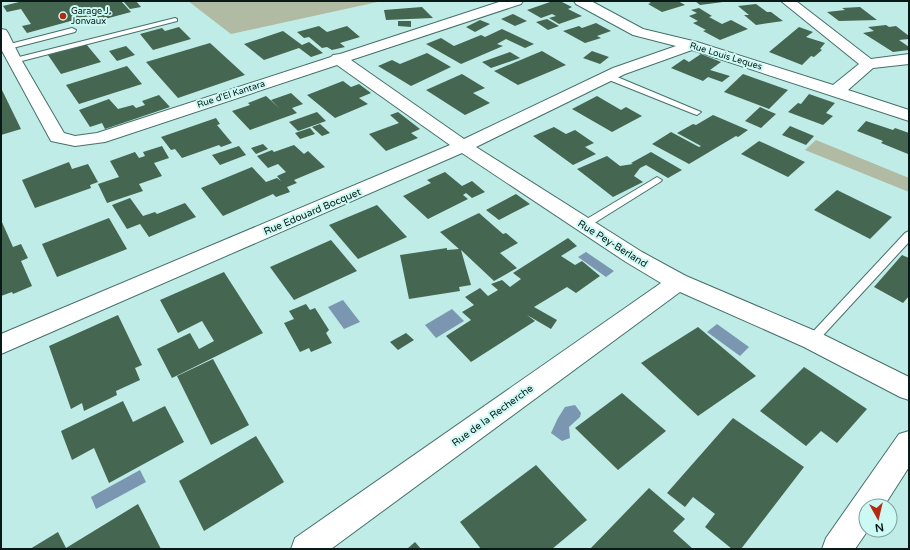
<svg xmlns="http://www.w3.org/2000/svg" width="910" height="550" font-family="'Varela Round',sans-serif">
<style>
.green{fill:#b1baa2}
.water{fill:#7a96b1}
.building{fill:#456651}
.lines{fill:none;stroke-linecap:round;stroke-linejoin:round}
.service-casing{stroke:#46706b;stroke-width:2}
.minor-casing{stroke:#46706b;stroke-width:2}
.service{fill:#fff;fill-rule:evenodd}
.minor{fill:#fff;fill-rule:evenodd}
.poi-dot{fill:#b62a11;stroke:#ccf9f3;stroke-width:1.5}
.labels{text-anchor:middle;stroke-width:4;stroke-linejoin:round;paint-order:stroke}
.far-poi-label{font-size:9px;fill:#081917;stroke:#ccf9f3;text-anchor:start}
.far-street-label{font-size:9px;fill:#081917;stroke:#ccf9f3}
.street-label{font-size:10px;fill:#081917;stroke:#ccf9f3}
</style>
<rect width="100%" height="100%" fill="#bfece6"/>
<g class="green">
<polygon points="188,1 382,1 231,34"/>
<polygon points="816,140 909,178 909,192 805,150"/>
</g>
<g class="water">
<polygon points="586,252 614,271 606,277 578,257"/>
<polygon points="343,300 360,322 344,329 328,307"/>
<polygon points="452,309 464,321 436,338 425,325"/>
<polygon points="717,324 749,347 740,356 707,332"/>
<polygon points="575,405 581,413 580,417 569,427 570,438 562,441 551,433 558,418 565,407"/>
<polygon points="140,470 146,482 96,509 91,497"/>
</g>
<g class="building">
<polygon points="23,1 121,1 131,12 94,22 89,16 27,33 22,26 31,24 21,9 7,12 3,6"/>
<polygon points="123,1 136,1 141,7 130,9"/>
<polygon points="553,1 560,1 572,7 568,9 582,16 559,24 549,18 556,16 552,14 541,18 527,10"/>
<polygon points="647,1 678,1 685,5 662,12 648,4 651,3"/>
<polygon points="695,1 721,1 723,2 700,5"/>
<polygon points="756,4 767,12 771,12 783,21 756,25 744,15 749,15 738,6"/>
<polygon points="422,7 433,18 386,20 384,10"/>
<polygon points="860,7 877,20 839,21 827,12 845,10 842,8"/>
<polygon points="699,8 712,16 709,17 722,24 731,20 748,29 720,40 703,31 706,30 693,23 698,21 689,16 697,13 691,10"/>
<polygon points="513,14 527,21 515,26 501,19"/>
<polygon points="547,19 559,26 548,30 536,22"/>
<polygon points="480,20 490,24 475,32 466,27"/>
<polygon points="398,21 411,21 411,27 398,26"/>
<polygon points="596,23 611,31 597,36 601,38 585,43 563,31 579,26 582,28"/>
<polygon points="886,25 889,27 896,26 909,36 909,39 899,40 909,47 909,50 893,52 863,33 874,31 868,27"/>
<polygon points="319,26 327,32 347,26 360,37 340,43 345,47 332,50 327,47 322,48 309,37 304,38 297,32"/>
<polygon points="179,27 191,39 153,50 140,34 162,28 165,31"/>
<polygon points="799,27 813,32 806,37 825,43 820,49 822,50 814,57 811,56 802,65 769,52"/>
<polygon points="502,29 534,44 525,48 506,39 497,44 503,46 461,64 426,44 441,38 454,46 481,35 485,37"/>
<polygon points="283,31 302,45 309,42 323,53 311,57 299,48 264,60 244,44"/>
<polygon points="210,43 245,75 178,98 146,62"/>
<polygon points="86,44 101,62 61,74 48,55"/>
<polygon points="126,46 135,55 117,61 109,51"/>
<polygon points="542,51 566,65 518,85 494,71"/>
<polygon points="592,51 609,57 600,64 583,58"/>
<polygon points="510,52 520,58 491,68 482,62"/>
<polygon points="427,53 451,67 411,86 378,66 392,60 400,64"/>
<polygon points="701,54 721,62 710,70 730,76 722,82 708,77 703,81 671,68 684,59 689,62"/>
<polygon points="127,66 142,84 79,104 66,85"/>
<polygon points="462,74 485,88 473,93 490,103 465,115 426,90"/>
<polygon points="743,74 788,90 769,109 724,92"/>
<polygon points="343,81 351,87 359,84 371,93 359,98 368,104 335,118 307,95"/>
<polygon points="1,88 21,129 1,135"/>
<polygon points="291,93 303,104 292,108 297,113 250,130 232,111 250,105 248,103 266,96 279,108 271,100"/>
<polygon points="809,94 835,103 826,113 833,116 823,125 788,112 798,103 801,104"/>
<polygon points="159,95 170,107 105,129 102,123 90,127 79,110 109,99 118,109 133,105 136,108 145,105 142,101"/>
<polygon points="597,96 621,110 626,107 642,116 612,132 572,109"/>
<polygon points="760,107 776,114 761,128 745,121"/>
<polygon points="317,112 326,121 298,131 289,122"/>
<polygon points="398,112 420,129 411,133 418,138 386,151 369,134 399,123 390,115"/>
<polygon points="713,115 748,130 738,137 736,136 689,164 652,144 671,132 699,147 701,146 677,133 693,124 696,125"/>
<polygon points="216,118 220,124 217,125 232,143 221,147 219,145 182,158 175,149 171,150 161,137"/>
<polygon points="866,121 893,130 895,128 909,133 909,152 908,154 881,143 883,141 857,131"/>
<polygon points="320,124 330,133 322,136 312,127"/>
<polygon points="790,126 814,136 806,145 782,135"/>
<polygon points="554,127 566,134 575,130 594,143 585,147 596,154 573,165 533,136"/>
<polygon points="310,128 315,134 300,139 295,133"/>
<polygon points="759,141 805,162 788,177 741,154"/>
<polygon points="263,144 268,149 256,154 251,148"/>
<polygon points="294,145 304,154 308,151 325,167 294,180 297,183 287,187 290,192 276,197 273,194 223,216 201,188 252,167 266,182 277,178 281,181 277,176 286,172 278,164 268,168 257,156 272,150 274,152"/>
<polygon points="162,146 169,158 154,163 162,176 139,184 143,191 107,203 98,184 119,177 110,161 135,152 139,158 145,156 143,152"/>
<polygon points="239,146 246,155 220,165 212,155"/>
<polygon points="651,152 682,170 668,178 646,165 640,168 634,176 643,182 613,197 577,169 607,156 620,166 633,164 631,163"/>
<polygon points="69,162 72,169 88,164 98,182 90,185 91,188 35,208 22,180"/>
<polygon points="445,172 462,186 472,181 485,192 472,198 466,193 463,195 468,199 428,219 403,196 431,183 427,180"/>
<polygon points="837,190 892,217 870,239 814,210"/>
<polygon points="516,194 530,204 499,220 486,210"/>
<polygon points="130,198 143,216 155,212 157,214 185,203 196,217 149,237 140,224 127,229 112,205"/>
<polygon points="377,205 407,237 358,259 329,225"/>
<polygon points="479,213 503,234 506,233 518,243 500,253 517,268 494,281 461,250 471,285 459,287 460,291 409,299 400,255 447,248 447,250 459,249 440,232"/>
<polygon points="109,218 127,249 57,277 42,244"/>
<polygon points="1,220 13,247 21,244 28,258 21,261 32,286 13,294 12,292 1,296"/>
<polygon points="568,238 577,246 561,256 575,265 582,261 600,276 576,293 567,287 534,307 557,320 551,329 527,315 535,321 471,362 446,336 471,320 462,312 474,305 465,297 480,288 488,296 498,290 491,284 502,280 510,287 521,279 513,273"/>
<polygon points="331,240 357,271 294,300 270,267"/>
<polygon points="902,255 909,258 909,296 903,303 874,287"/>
<polygon points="224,272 263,333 172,378 157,349 190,333 199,349 214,341 202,321 178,333 160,300"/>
<polygon points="306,304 310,310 315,308 329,330 326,333 332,343 311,352 309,348 300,352 284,323 294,319 289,311"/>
<polygon points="118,315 142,365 135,368 140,380 116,391 117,395 84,411 82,403 71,409 49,346"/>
<polygon points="698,327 756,376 698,416 641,363"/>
<polygon points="406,333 414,340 398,350 390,342"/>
<polygon points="213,359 249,425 211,445 177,376"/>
<polygon points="804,367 867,409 837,443 821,431 806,446 760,411"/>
<polygon points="622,393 666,431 618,470 575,428"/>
<polygon points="123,401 133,422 165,406 184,442 109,483 94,448 72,460 61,431"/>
<polygon points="733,418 804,467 741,549 732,549 705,527 715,514 693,497 685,507 667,493"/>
<polygon points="256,436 284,482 204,531 179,481"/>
<polygon points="536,465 587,520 552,549 481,549 460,522"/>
<polygon points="649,488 685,519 673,531 693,549 590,549"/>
<polygon points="138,504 161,549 30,549 58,532 66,548"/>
<polygon points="415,542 421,549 407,549"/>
</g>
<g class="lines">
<g class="service-casing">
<g id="service">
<polygon points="175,18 177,19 177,21 14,63 10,61 11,59"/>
<polygon points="72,28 76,30 75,32 9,49 5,47 6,45"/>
<polygon points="604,74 610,74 701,112 697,115 694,114 604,78"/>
<polygon points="657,177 662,180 660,182 588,227 580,227 579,225 580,223"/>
<polygon points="909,231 909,242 816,343 812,345 808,343 806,340 808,337 905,233"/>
</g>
</g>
<g class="minor-casing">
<g id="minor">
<polygon points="502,1 523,1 521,4 351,60 464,139 613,68 676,46 633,35 576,4 574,1 591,1 643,29 697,42 833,85 859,64 781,1 796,1 871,59 909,54 909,64 873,68 848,90 909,110 909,121 692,50 625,74 476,147 642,252 686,276 820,333 909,377 909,400 900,397 804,347 680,292 331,549 291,549 295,538 661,283 626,262 462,153 1,354 1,334 450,145 337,65 105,142 75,146 51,141 1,49 1,29 6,30 8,33 22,61 64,133 75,136 97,133 331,57 333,55 340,54"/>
<polygon points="909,431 909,467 884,506 866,506 866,530 868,530 855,549 822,549 826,538 899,434"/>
</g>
</g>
<use href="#service" class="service"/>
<use href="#minor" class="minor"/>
</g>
<circle class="poi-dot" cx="63" cy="16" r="4"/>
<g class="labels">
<g class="far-poi-label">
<text x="71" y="14">Garage J.<tspan x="71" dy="10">Jonvaux</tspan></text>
</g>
<g class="far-street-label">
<text transform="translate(726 56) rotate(17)" y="3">Rue Louis Leques</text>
<text transform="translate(231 94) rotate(-18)" y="3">Rue d'El Kantara</text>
</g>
<g class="street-label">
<text transform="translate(312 211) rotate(-23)" y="4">Rue Edouard Bocquet</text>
<text transform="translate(613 243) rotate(32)" y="4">Rue Pey-Berland</text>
<text transform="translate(492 415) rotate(-36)" y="4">Rue de la Recherche</text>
</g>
</g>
<rect width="910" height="550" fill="none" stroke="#081917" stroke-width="4"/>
<g transform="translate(878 518) rotate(172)"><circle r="19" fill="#ccf9f3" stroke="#7e9f9b"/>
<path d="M0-3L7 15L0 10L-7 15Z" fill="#b62a11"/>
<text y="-6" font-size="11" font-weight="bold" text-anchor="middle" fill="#081917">N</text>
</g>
</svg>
